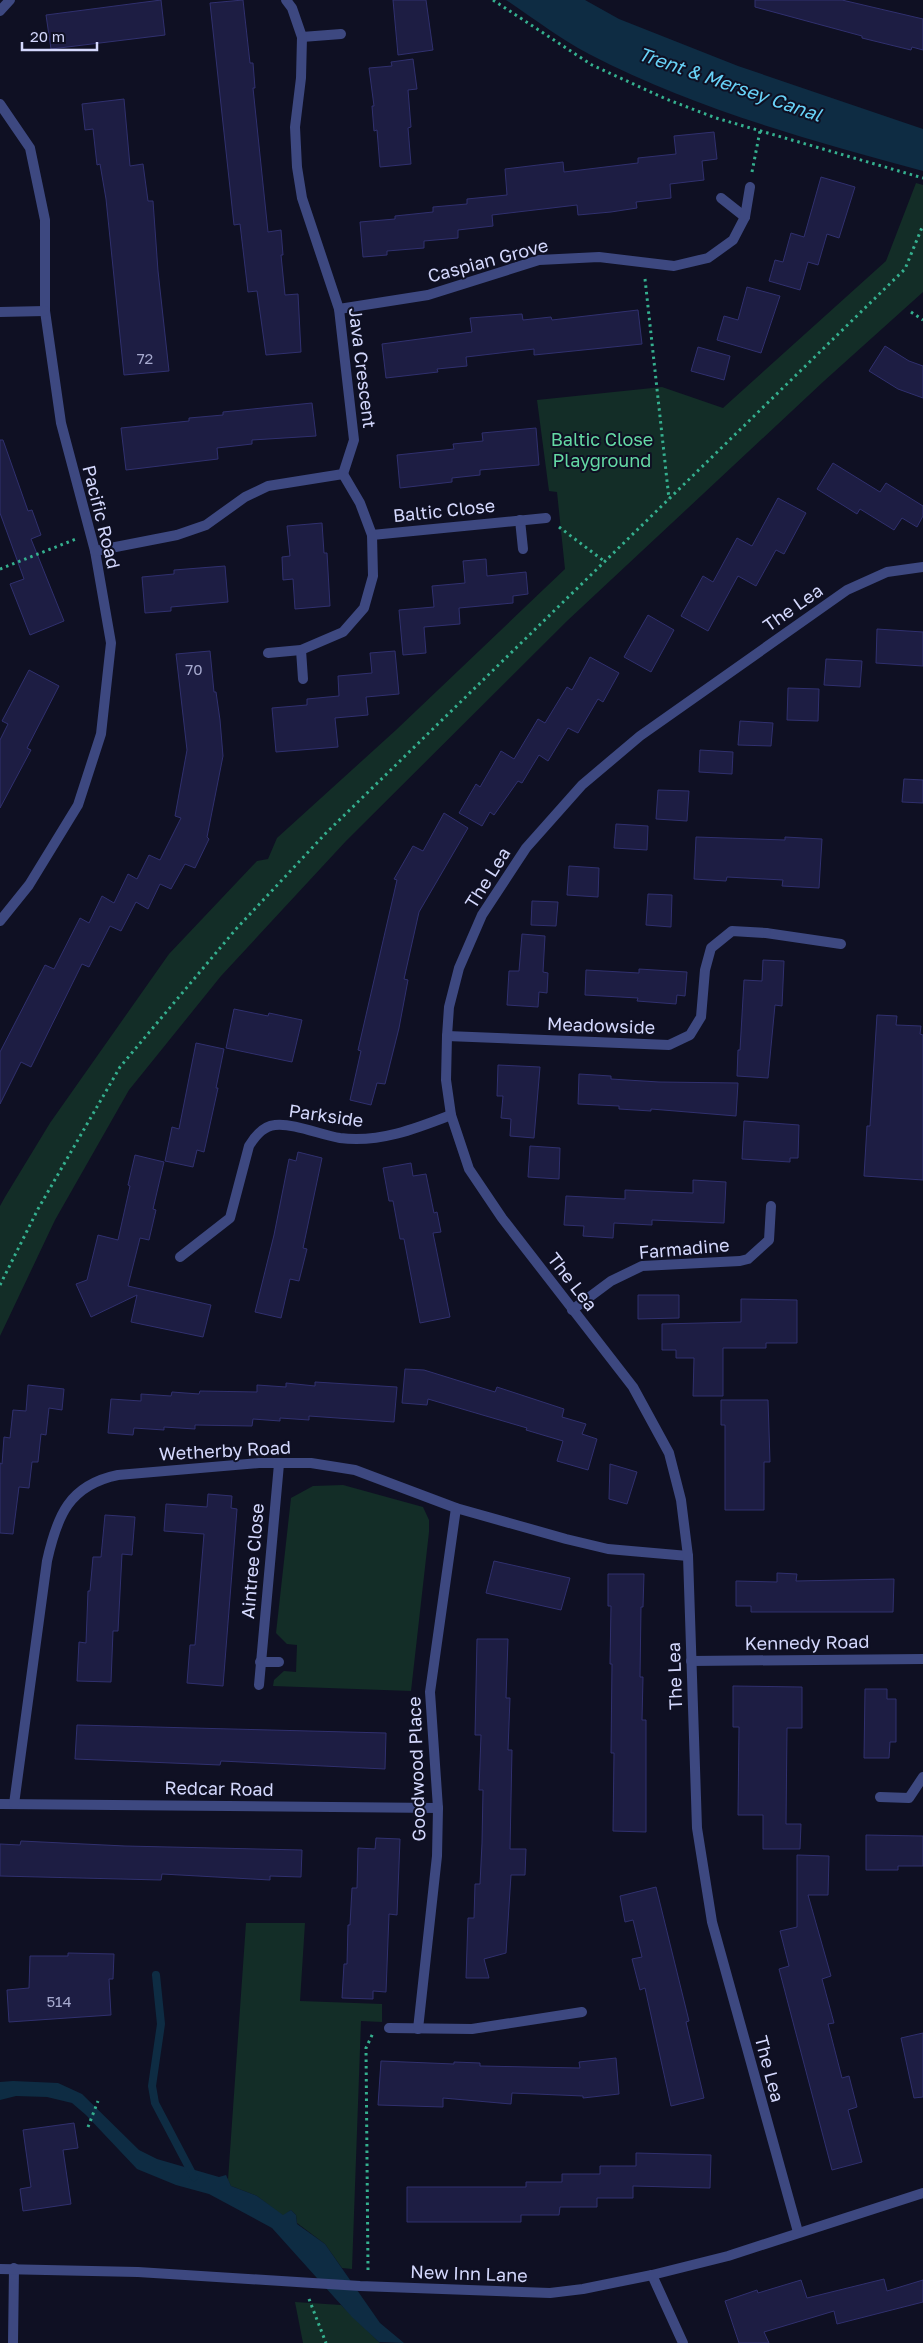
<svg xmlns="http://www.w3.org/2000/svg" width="923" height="2343" font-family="'Golos Text',sans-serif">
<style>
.green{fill:#132d27}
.water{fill:#0e2c43}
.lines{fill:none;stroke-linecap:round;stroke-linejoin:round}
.stream{stroke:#0e2c43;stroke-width:8}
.building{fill:#1d1d43;stroke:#30306e}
.path{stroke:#35b08f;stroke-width:3;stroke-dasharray:2.5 4;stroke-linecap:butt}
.service{stroke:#3d4880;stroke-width:10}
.minor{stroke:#3d4880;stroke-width:10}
.tertiary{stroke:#3d4880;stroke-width:10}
.labels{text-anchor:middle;stroke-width:4;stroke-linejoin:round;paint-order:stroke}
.number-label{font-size:15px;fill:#a6a9ce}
.street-label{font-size:18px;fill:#d4d8fd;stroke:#0f1023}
.park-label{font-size:18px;fill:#64d9a4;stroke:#0f1023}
.water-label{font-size:19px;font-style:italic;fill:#68d2f7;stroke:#0f1023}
</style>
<rect width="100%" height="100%" fill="#0f1023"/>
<g class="green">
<polygon points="916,183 923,185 923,292 824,381 567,621 346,841 221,976 129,1090 55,1220 0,1336 0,1206 5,1197 50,1123 169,954 257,861 268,859 277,838 396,730 565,569 557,492 549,491 537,400 662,387 723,408 886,261"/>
<polygon points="343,1485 423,1507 429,1520 429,1532 411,1691 273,1686 274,1680 284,1671 296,1672 297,1645 287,1644 276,1633 291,1498 313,1486"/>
<polygon points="246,1923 305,1923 300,2001 382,2004 382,2022 361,2021 352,2269 342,2268 325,2244 297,2223 296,2215 291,2210 283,2216 257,2196 231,2186 228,2180"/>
<polygon points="295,2302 341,2305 380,2343 303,2343"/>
</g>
<g class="water">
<path d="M506 0H585L619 19 738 66 923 129V171C809 140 695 109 589 54 560 39 533 18 506 0Z"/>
<polygon points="13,2081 58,2083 82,2094 139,2150 157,2159 219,2177 226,2175 231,2186 257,2196 283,2215 291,2210 296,2215 297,2224 325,2244 380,2323 404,2343 379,2342 352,2317 272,2228 209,2194 176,2185 137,2169 86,2115 72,2103 47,2097 16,2096 0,2100 0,2082"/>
</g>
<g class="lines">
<polyline class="stream" points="156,1975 161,2024 152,2086 155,2103 194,2177"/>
</g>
<g class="building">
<polygon points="161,0 165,35 51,49 46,15"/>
<polygon points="243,0 250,63 253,63 255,88 253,88 268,232 281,230 283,255 281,255 285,295 298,294 301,352 266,355 257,291 248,292 240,224 234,225 210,3"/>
<polygon points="393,0 426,0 433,50 398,55"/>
<polygon points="755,0 842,0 923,19 923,50 912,47 911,50 862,38 862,36 755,7"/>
<polygon points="413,59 417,89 408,90 411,127 408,128 411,164 380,167 377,130 374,131 372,106 374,106 369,68 392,66 391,62"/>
<polygon points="124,99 130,166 143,164 148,201 153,201 158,271 169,371 124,375 106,199 100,164 97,165 93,129 85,130 82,104"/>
<polygon points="714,132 717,159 702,161 704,180 670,184 671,198 636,202 637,208 611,212 578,215 577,205 492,215 493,226 458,230 458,238 424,241 424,248 387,251 387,255 363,257 360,222 395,219 395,216 433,212 433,207 467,204 467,199 507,195 505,169 563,162 564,172 638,163 638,158 676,154 674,136"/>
<polygon points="821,177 855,187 839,238 827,234 818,265 808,262 800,290 769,281 775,260 783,262 791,233 804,237"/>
<polygon points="747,287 780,296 761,353 717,340 724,316 738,320"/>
<polygon points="638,310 642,344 534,355 534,349 466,357 467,366 437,369 438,372 386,378 382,344 472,332 470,318 522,314 523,320 551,317 552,320"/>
<polygon points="885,346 909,361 923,366 923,398 898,389 869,371"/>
<polygon points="698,347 730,356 724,380 691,371"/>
<polygon points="312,403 316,436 252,440 252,444 217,448 218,459 126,470 121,428 189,421 189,418 223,415 223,412"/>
<polygon points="536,428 539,465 480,470 480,475 452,478 452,482 400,488 397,455 454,449 453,444 483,441 482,433"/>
<polygon points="0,440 3,440 28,511 32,510 41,535 31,539 64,621 30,635 10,584 24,579 0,513"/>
<polygon points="833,463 880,492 886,483 923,506 923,516 917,527 902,518 894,530 860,509 857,514 817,489"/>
<polygon points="778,498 806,513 784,554 776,550 756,586 738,576 708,631 681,616 703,576 713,582 737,538 752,546"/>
<polygon points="322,523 324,553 327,553 330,606 295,609 293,579 283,580 282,557 290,556 287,526"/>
<polygon points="486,559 487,576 526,572 528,594 513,596 513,603 459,608 460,624 424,627 426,653 403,655 399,610 434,607 432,586 465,583 463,561"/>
<polygon points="225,566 228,602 171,607 171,611 145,613 142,577 174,574 174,570"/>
<polygon points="648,615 674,630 651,672 624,657"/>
<polygon points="877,629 923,632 923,666 876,663"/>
<polygon points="210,651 214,692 216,692 220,720 223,756 207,837 209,839 195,868 185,864 171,889 160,884 148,909 136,902 121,931 110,926 89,967 82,964 31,1067 21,1062 0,1104 0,1052 45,965 54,969 80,918 89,923 102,896 114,903 128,874 137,879 149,855 160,860 181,818 175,816 187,750 176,654"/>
<polygon points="395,651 399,694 366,697 368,715 335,718 338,747 276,752 272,708 307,705 307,699 339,696 338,676 372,673 370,653"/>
<polygon points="590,657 619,673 603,702 598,699 578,733 568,728 548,761 539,755 522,783 518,781 494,815 490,812 482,826 459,813 476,784 480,787 501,751 514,759 538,719 545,723 567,687 572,690"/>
<polygon points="826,659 862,661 860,687 824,685"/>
<polygon points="29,670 59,686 27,748 31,750 0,808 0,740 8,724 2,721"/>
<polygon points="788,688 819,689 818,721 787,720"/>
<polygon points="740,721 773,723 771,746 738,745"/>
<polygon points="700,750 733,752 732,774 699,772"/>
<polygon points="904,779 923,780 923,803 902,802"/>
<polygon points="658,790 689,791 687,821 656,819"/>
<polygon points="444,813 468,828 419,912 404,979 408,980 399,1028 385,1084 377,1083 371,1105 350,1100 361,1051 358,1050 397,880 394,879 413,846 423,851"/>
<polygon points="616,824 648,826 647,850 614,848"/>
<polygon points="696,837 785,840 785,837 822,839 819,888 782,886 783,880 727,877 726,881 694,879"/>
<polygon points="569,866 599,868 598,897 567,895"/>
<polygon points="648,894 672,895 671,927 646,925"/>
<polygon points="532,901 558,902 556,926 531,925"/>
<polygon points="522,934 545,936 543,972 548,973 547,993 539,992 538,1007 507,1005 509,971 519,971"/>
<polygon points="763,960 784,961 782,1006 775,1005 768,1078 737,1076 738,1050 740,1050 744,980 762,981"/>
<polygon points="639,969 687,972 685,996 677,995 676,1004 637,1001 638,998 585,995 586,970 639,973"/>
<polygon points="234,1009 268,1016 269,1013 302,1020 292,1062 226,1048"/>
<polygon points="877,1015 897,1016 896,1025 921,1026 920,1034 923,1035 923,1180 864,1176 867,1126 870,1126"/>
<polygon points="196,1043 224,1049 216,1088 218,1088 204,1152 197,1150 193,1167 165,1161 172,1127 179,1129"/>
<polygon points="498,1065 540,1067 534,1138 510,1136 511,1119 501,1118 503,1096 497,1096"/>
<polygon points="579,1074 611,1076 611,1079 659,1082 738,1083 736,1116 651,1109 651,1111 619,1109 619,1106 578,1104"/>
<polygon points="744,1121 799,1125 798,1158 790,1158 790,1162 742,1159"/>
<polygon points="530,1146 560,1148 559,1179 528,1177"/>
<polygon points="298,1152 322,1158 303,1248 307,1249 299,1281 290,1279 281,1318 255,1312 274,1235 289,1159 296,1161"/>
<polygon points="135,1155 164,1162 153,1209 156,1210 149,1240 140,1238 128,1286 211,1305 203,1337 131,1322 137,1295 91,1317 76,1284 87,1280 98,1235 118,1240 130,1186 128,1185"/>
<polygon points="411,1163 413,1176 426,1174 434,1213 437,1212 441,1232 433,1233 450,1317 420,1323 404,1239 400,1239 393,1201 389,1201 383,1168"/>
<polygon points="693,1180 726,1182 724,1223 652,1220 652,1225 614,1223 613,1238 583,1236 584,1226 564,1225 566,1196 625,1199 625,1190 693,1193"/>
<polygon points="638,1295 679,1295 679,1318 638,1319"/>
<polygon points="741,1299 797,1300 797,1343 766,1343 766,1348 723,1348 723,1396 693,1396 694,1358 676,1358 676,1350 662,1350 662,1324 741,1322"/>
<polygon points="405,1369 424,1370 495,1392 497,1387 564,1409 562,1417 586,1424 582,1434 597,1439 588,1470 557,1461 563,1441 526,1430 527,1428 428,1399 427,1405 402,1403"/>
<polygon points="315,1382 397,1387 394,1422 309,1416 309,1420 280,1418 280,1421 253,1419 252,1426 195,1425 195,1429 164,1427 164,1430 134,1428 133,1435 108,1433 111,1399 141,1401 141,1394 171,1396 172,1392 199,1394 200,1391 257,1392 257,1385 286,1387 286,1383 315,1386"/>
<polygon points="28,1385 64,1389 62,1410 49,1408 46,1435 41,1434 38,1462 32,1462 29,1488 19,1487 13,1534 0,1533 0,1463 2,1464 4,1437 10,1438 13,1410 26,1411"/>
<polygon points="721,1400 768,1400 770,1462 764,1462 764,1510 725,1510 725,1425 721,1425"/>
<polygon points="610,1464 637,1472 627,1504 609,1499"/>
<polygon points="208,1494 232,1496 231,1508 237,1509 223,1686 187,1683 190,1645 195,1645 204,1534 164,1531 166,1504 207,1507"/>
<polygon points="105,1515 135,1517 132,1555 122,1554 118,1631 113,1631 111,1682 77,1681 79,1642 86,1643 88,1591 90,1591 93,1557 101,1557"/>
<polygon points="494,1561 570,1578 561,1610 486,1593"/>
<polygon points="777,1573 797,1574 796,1581 894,1579 893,1612 751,1612 751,1606 736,1606 736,1581 777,1582"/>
<polygon points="608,1574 644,1574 643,1607 641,1607 640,1677 643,1677 642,1720 646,1720 646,1832 613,1831 614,1753 611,1753 612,1664 610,1664 611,1606 608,1606"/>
<polygon points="477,1639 508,1639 506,1698 510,1698 508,1750 512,1750 510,1849 526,1849 525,1875 511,1875 506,1953 484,1959 489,1978 466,1978 468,1918 474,1918 475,1884 480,1884 482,1843 483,1790 479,1790 481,1735 475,1735"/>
<polygon points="733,1686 802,1687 802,1728 787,1728 786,1824 801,1824 800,1849 763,1849 763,1815 738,1815 739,1727 733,1727"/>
<polygon points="865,1689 887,1689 887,1699 896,1699 896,1742 890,1742 889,1758 864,1758"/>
<polygon points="77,1725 386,1733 385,1769 221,1761 220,1765 75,1759"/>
<polygon points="866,1835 923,1836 923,1866 898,1866 898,1870 866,1870"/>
<polygon points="376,1838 400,1839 397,1915 389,1914 386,1992 373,1991 373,1999 342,1998 344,1964 347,1964 348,1925 350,1925 352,1888 357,1888 358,1848 375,1849"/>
<polygon points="21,1841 125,1846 302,1850 301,1877 270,1876 270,1880 162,1874 161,1880 0,1876 0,1844 20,1845"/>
<polygon points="797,1855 829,1856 828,1895 808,1895 831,1976 822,1979 834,2023 828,2024 842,2078 849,2076 857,2107 848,2110 862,2162 832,2170 779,1969 789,1966 780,1931 797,1927"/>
<polygon points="656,1887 689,2021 686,2022 704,2098 671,2106 645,1988 640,1990 632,1959 642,1957 633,1920 625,1922 620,1896"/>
<polygon points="68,1953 114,1954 113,1979 109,1979 111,2015 9,2022 7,1990 29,1988 30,1956 68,1956"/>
<polygon points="923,2033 923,2097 914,2098 901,2038"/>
<polygon points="616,2058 619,2094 583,2098 583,2096 512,2093 511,2104 443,2098 443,2107 378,2105 381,2061 454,2064 454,2062 480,2063 480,2066 580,2068 579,2062"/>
<polygon points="74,2123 78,2148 63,2150 71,2204 23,2211 20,2189 31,2187 23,2130"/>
<polygon points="636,2153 711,2155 710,2188 633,2186 633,2198 597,2198 597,2207 560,2207 559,2215 521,2215 521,2222 407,2222 407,2187 526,2187 526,2182 562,2182 562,2174 600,2174 600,2166 636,2166"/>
<polygon points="884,2279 887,2291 923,2280 923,2302 837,2324 834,2311 764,2332 769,2343 739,2343 725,2301 757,2290 758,2293 801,2280 807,2298"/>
</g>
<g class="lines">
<g class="path">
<polyline points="493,0 592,65 666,99 716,118 923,178"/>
<polyline points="752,172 760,131"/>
<polyline points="645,279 669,499"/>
<polyline points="911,312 923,320"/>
<polyline points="559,527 604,561"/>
<polyline points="0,569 76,539"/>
<polyline points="0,1285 38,1209 120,1067 236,929 326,833 905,269 923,225"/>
<polyline points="88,2127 98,2101"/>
<polyline points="368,2270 366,2048 373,2033"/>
<polyline points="309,2299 326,2343"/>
</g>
<polyline class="service" points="766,933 841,944"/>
<g class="minor">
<polyline points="0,11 10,0"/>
<polyline points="302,37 341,34"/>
<polyline points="0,104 30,148 45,220 45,311 61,423 95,551 111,643 101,734 78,805 29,885 0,921"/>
<polyline points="721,198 745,217"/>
<polyline points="339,309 428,295 539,260 599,257 674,266 708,258 733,240 745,217 750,187"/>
<polyline points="0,312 45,311"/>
<polyline points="520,520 523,549"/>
<polyline points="372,535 546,518"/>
<polyline points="95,551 177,535 206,525 245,497 268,486 343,474 354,440 339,309 302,198 297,167 295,127 301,78 302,37 292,8 286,0"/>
<polyline points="301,650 303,679"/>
<polyline points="268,653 301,650 343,632 364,608 373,576 372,535 360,503 343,474"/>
<polyline points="447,1036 669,1045 690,1035 701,1017 705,970 711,948 732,931 766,933"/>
<path d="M180 1257 230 1218 249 1146C255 1136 263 1126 275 1125 294 1123 321 1135 340 1138 379 1143 415 1129 451 1115"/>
<polyline points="572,1310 611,1281 642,1266 740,1261 748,1259 769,1240 771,1206"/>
<polyline points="691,1661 923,1659"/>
<polyline points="260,1662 279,1662"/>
<polyline points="259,1685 279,1464"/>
<polyline points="880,1797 909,1798 923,1777"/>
<polyline points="0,1804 438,1808"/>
<path d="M14 1804 47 1561C57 1516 69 1485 118 1475L259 1463H311L355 1470 456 1508 566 1539 608 1549 688 1556"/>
<polyline points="389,2028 472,2029 582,2012"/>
<polyline points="418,2029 437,1856 438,1808 430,1692 456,1508"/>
<polyline points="798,2232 712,1922 697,1828 688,1556 681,1500 669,1453 633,1387 502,1218 469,1169 451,1115 446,1080 447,1036 449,1007 459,968 482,915 526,848 582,785 640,736 847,590 887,572 923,567"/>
<polyline points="652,2275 683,2343"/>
<polyline points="13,2343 14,2268"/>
</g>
<polyline class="tertiary" points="0,2269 138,2272 360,2286 550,2293 583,2289 652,2275 728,2256 923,2193"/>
</g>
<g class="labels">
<g class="number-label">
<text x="145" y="364">72</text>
<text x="194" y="675">70</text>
<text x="59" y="2007">514</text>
</g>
<g class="street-label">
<text transform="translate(488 261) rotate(-15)" y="6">Caspian Grove</text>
<text transform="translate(362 368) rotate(83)" y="6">Java Crescent</text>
<text transform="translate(444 511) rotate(-6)" y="6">Baltic Close</text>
<text transform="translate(101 517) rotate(76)" y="6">Pacific Road</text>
<text transform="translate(793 608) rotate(-35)" y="6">The Lea</text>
<text transform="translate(488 878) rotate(-58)" y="6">The Lea</text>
<text transform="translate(601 1026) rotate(2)" y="6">Meadowside</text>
<text transform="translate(326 1116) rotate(8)" y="6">Parkside</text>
<text transform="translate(684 1249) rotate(-5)" y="6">Farmadine</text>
<text transform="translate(572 1282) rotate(52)" y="6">The Lea</text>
<text transform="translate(225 1451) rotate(-3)" y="6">Wetherby Road</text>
<text transform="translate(253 1561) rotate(-85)" y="6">Aintree Close</text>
<text transform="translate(807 1643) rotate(-1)" y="6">Kennedy Road</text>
<text transform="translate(675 1676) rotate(-92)" y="6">The Lea</text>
<text transform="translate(417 1769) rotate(-92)" y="6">Goodwood Place</text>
<text transform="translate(219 1789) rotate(1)" y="6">Redcar Road</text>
<text transform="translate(769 2069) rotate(75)" y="6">The Lea</text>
<text transform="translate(469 2274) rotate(2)" y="6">New Inn Lane</text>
</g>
<g class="park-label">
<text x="602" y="446">Baltic Close<tspan x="602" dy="21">Playground</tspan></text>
</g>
<g class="water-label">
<text transform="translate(730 84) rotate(19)" y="7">Trent &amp; Mersey Canal</text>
</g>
</g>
<path d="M22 42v8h75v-8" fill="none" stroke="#d4d8fd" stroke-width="2.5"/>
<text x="30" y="42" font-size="15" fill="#d4d8fd" stroke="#0f1023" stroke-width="4" paint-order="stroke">20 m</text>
</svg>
